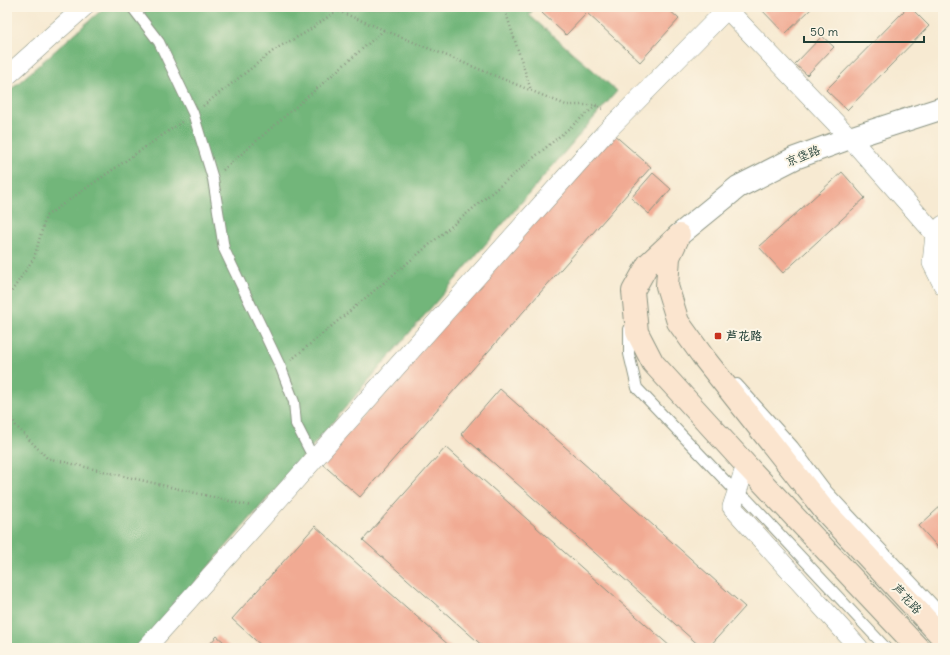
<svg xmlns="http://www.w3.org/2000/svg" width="950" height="655" font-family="Delius,'LXGW WenKai TC',sans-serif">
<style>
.forest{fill:#72b67a;stroke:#487a57}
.building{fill:#f1aa93}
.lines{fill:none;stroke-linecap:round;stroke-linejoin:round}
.service-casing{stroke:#8b9483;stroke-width:12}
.minor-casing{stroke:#8b9483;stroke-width:20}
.tertiary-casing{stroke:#8b9483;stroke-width:24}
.secondary-casing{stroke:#8b9483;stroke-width:24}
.path{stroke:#8b9483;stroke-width:2.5;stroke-dasharray:1 3;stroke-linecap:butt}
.service{stroke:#fff;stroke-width:10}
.minor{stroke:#fff;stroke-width:19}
.tertiary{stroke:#fff;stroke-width:22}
.secondary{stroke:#fbe5cf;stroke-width:22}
.poi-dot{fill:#c8321e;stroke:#fcf5e5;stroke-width:1.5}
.labels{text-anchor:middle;stroke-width:4;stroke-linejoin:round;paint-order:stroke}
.street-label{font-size:12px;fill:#1f3d34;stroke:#fcf5e5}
.poi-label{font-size:12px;font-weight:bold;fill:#1f3d34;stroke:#fcf5e5;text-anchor:start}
</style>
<rect width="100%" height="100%" fill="#fcf5e5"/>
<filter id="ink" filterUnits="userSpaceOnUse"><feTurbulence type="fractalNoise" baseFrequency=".025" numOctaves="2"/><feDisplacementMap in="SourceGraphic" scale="8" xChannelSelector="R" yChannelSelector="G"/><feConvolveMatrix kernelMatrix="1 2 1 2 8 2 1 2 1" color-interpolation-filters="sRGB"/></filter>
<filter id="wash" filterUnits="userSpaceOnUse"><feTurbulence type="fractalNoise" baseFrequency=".012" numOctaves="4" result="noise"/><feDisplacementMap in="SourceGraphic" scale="16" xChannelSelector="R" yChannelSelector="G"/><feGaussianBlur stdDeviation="0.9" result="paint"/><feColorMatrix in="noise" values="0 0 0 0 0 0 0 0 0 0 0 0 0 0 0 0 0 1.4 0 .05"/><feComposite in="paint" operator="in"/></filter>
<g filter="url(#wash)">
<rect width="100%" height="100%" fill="#f7ead2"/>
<polygon class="forest" points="105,7 535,7 529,15 617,91 139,648 7,648 7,93"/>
<g id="blocks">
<g class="building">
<polygon points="547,7 666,7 679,19 640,62 587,13 566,35 542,13"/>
<polygon points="759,7 813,7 785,34"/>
<polygon points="908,7 910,7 929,26 847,110 826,90"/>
<polygon points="822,36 834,47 807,75 795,64"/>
<polygon points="612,133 651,167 360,497 321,463"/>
<polygon points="842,172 865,198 783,273 759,247"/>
<polygon points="653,173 671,189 649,214 631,198"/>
<polygon points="500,389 745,607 708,648 702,648 461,434"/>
<polygon points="446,447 672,648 485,648 363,540"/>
<polygon points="943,504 943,553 919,526"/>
<polygon points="315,526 452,648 264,648 232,619"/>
<polygon points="217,636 231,648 206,648"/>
</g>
</g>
</g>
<g filter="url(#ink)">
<use href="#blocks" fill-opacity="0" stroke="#8b9483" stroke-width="1"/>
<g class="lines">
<g class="service-casing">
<g id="service">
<polyline points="132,7 159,42 193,113 213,179 224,249 281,368 294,402 296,424 314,459"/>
<polyline points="629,329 629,354 637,388 737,493 747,499 886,648"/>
<polyline points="737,384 793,446 827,491 943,615"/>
</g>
</g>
<g class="minor-casing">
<g id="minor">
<polyline points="7,76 84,7"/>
<polyline points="943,225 935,234 932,263 943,285"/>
<polyline points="746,465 732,507 859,648"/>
<polyline points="146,648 605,133 727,9 850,138 935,234"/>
</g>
</g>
<g class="tertiary-casing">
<polyline id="tertiary" points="679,235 738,187 795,158 850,138 943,108"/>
</g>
<g class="secondary-casing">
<g id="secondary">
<polyline points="679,235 648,264 633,291 637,332 653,363 746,465 918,648"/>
<polyline points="677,240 669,257 667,286 678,322 704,358 824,510 943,638"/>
</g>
</g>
<g class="path">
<polyline points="332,7 338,11 566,105 597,105"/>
<polyline points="504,7 531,90"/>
<polyline points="203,106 277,48 305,33 342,7"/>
<polyline points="223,170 384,30"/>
<polyline points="7,298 34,258 46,216 183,121"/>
<polyline points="291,360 597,105 604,110"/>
<polyline points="7,407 16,426 47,458 251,506"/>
</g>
<use href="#service" class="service"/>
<use href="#minor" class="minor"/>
<use href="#tertiary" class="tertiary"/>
<use href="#secondary" class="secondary"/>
</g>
</g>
<rect class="poi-dot" x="714" y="332" width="8" height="8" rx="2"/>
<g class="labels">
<g class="street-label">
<text transform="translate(803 156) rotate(-22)" y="4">京垡路</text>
<text transform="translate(907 599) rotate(47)" y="4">芦花路</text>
</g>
<g class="poi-label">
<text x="726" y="340">芦花路</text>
</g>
</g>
<rect width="950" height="655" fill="none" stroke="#fcf5e5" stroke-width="24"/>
<path d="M804 36v6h120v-6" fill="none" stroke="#1f3d34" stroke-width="2"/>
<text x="810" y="36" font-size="12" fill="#1f3d34" stroke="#fcf5e5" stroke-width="3" paint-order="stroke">50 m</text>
</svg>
